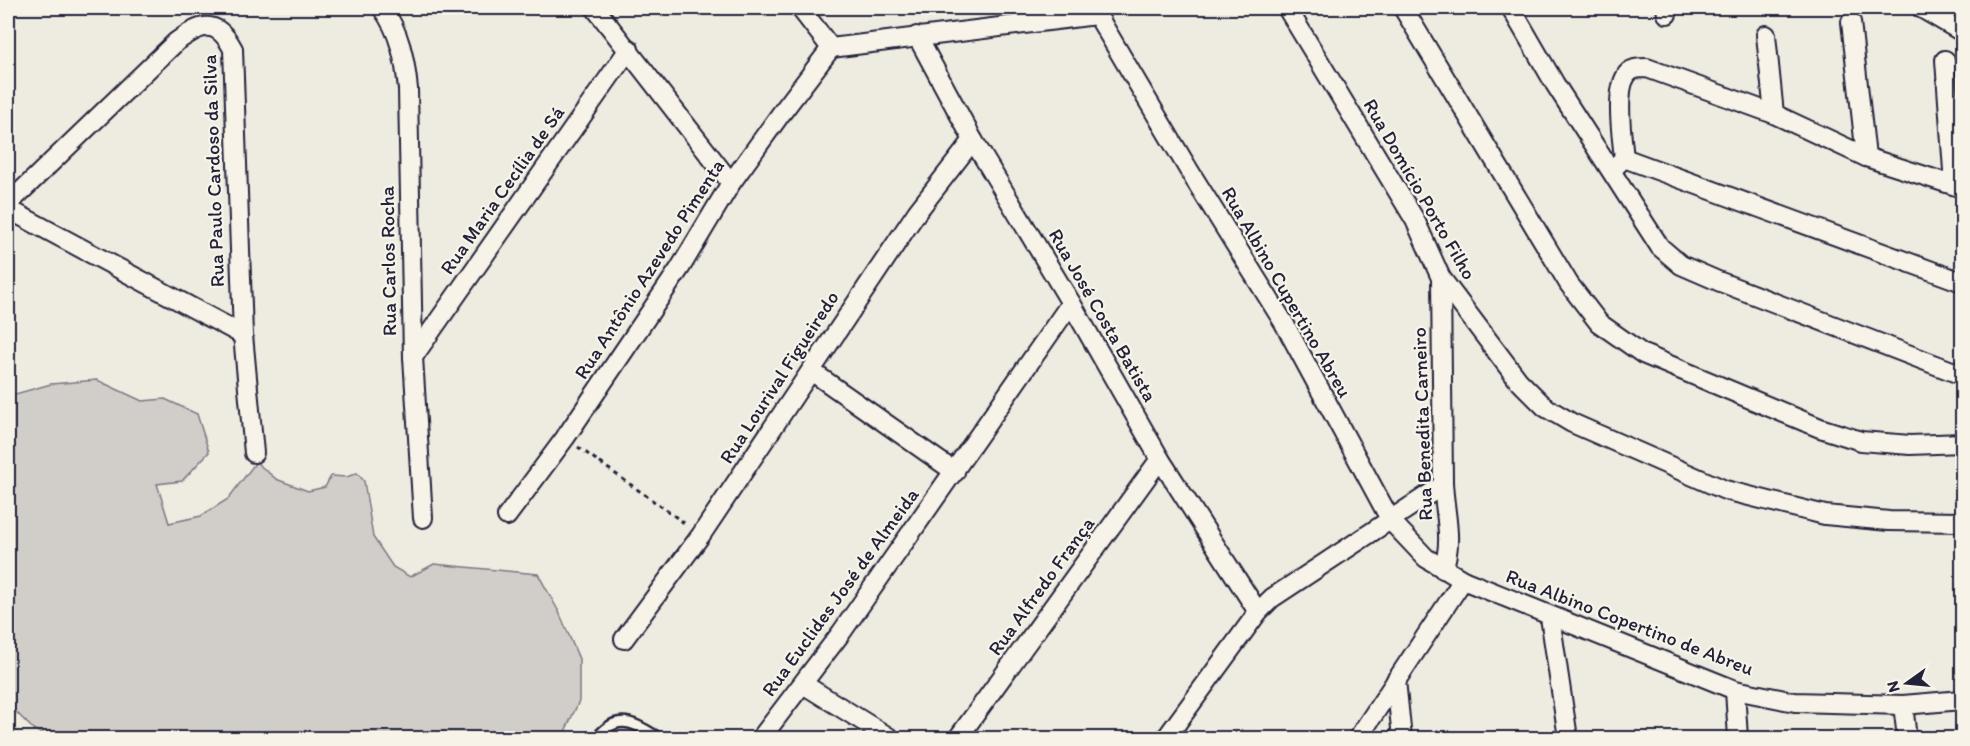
<svg xmlns="http://www.w3.org/2000/svg" width="1970" height="746" font-family="Itim,sans-serif">
<style>
.green{fill:#d1cdc9;stroke:#7a7882;stroke-width:1.5}
.lines{fill:none;stroke-linecap:round;stroke-linejoin:round}
.lane-casing{stroke:#22223b;stroke-width:14}
.street-casing{stroke:#22223b;stroke-width:22}
.path{stroke:#22223b;stroke-width:3;stroke-dasharray:4.5 4.5;stroke-linecap:butt}
.lane{stroke:#f7f3e8;stroke-width:9}
.street{stroke:#f7f3e8;stroke-width:18}
.wall{fill:#a19e9d;stroke:#22223b;stroke-width:1.5}
.labels{text-anchor:middle;stroke-width:4.5;stroke-linejoin:round;paint-order:stroke}
.street-label{font-size:20px;fill:#22223b;stroke:#f7f3e8}
</style>
<rect width="100%" height="100%" fill="#eeebe1"/>
<filter id="ink" filterUnits="userSpaceOnUse"><feTurbulence type="fractalNoise" baseFrequency=".0167" numOctaves="2"/><feDisplacementMap in="SourceGraphic" scale="12" xChannelSelector="R" yChannelSelector="G"/><feConvolveMatrix kernelMatrix="1 2 1 2 8 2 1 2 1" color-interpolation-filters="sRGB"/></filter>
<g filter="url(#ink)">
<polygon class="green" points="97,380 142,401 165,399 197,414 209,452 182,481 157,484 169,523 201,516 228,499 256,462 276,479 308,491 325,487 331,476 347,477 357,473 364,481 373,537 393,567 410,577 434,564 538,574 559,612 579,659 579,701 562,738 47,738 30,726 13,709 8,710 8,396 51,384"/>
<g class="lines">
<g class="lane-casing">
<path id="lane" d="M598 738C600 734 603 731 607 728 625 714 643 729 659 738"/>
</g>
<g class="street-casing">
<g id="street">
<path d="M382 8C400 32 405 60 408 89L413 357 423 518"/>
<polyline points="595,8 731,183"/>
<polyline points="800,8 831,48 1096,15"/>
<polyline points="1093,8 1190,172 1284,323 1391,521 1426,558 1463,580 1735,690 1795,702 1903,705 1962,700"/>
<polyline points="1287,8 1415,220 1441,278 1518,380 1545,407 1572,423 1725,490 1825,515 1889,521 1962,522"/>
<polyline points="1403,8 1569,284 1599,323 1643,354 1820,428 1861,441 1910,445 1962,443"/>
<polyline points="1511,8 1555,84 1660,247 1681,265 1718,281 1962,375"/>
<polyline points="1666,8 1667,14"/>
<polyline points="1921,8 1962,32"/>
<polyline points="1851,22 1866,157"/>
<polyline points="1766,35 1774,114"/>
<polyline points="917,36 973,140 1071,303 1160,459 1258,612"/>
<polyline points="1945,60 1954,184"/>
<path d="M1624 158C1622 139 1615 92 1626 76 1630 68 1639 68 1647 68L1774 114 1866 157 1962 188"/>
<polyline points="1616,166 1624,158 1962,282"/>
<path d="M8 204 176 42C201 24 216 17 233 49L243 335 254 453"/>
<polyline points="8,209 243,335"/>
<path d="M1441 278C1442 346 1442 414 1443 482 1444 511 1454 540 1443 569"/>
<polyline points="413,357 629,49"/>
<polyline points="811,371 955,472"/>
<polyline points="507,516 565,438 680,268 731,183 780,115 831,48"/>
<polyline points="1550,617 1568,738"/>
<polyline points="624,639 701,535 917,212 973,140"/>
<polyline points="1396,680 1402,738"/>
<polyline points="803,684 890,738"/>
<polyline points="1735,690 1738,738"/>
<polyline points="1903,705 1907,738"/>
<polyline points="761,738 841,633 1071,303"/>
<polyline points="958,738 1160,459"/>
<polyline points="1166,738 1258,612 1272,598 1443,485"/>
<polyline points="1358,738 1463,580"/>
</g>
</g>
<polyline class="path" points="578,447 687,525"/>
<use href="#lane" class="lane"/>
<use href="#street" class="street"/>
</g>
<polygon class="wall" points="845,8 913,8 845,11"/>
</g>
<g class="labels">
<g class="street-label">
<text transform="translate(213 171) rotate(-92)" y="7">Rua Paulo Cardoso da Silva</text>
<text transform="translate(1420 189) rotate(60)" y="7">Rua Domício Porto Filho</text>
<text transform="translate(502 190) rotate(-55)" y="7">Rua Maria Cecília de Sá</text>
<text transform="translate(388 261) rotate(-91)" y="7">Rua Carlos Rocha</text>
<text transform="translate(649 269) rotate(-57)" y="7">Rua Antônio Azevedo Pimenta</text>
<text transform="translate(1287 292) rotate(60)" y="7">Rua Albino Cupertino Abreu</text>
<text transform="translate(1103 315) rotate(60)" y="7">Rua José Costa Batista</text>
<text transform="translate(779 377) rotate(-57)" y="7">Rua Lourival Figueiredo</text>
<text transform="translate(1422 424) rotate(-92)" y="7">Rua Benedita Carneiro</text>
<text transform="translate(1041 586) rotate(-54)" y="7">Rua Alfredo França</text>
<text transform="translate(840 592) rotate(-54)" y="7">Rua Euclides José de Almeida</text>
<text transform="translate(1630 622) rotate(21)" y="7">Rua Albino Copertino de Abreu</text>
</g>
</g>
<rect width="1970" height="746" fill="none" stroke="#f7f3e8" stroke-width="30"/>
<rect x="15" y="15" width="1940" height="716" fill="none" stroke="#22223b" stroke-width="2" filter="url(#ink)"/>
<g transform="translate(1907 683) rotate(255)" stroke="#f7f3e8" stroke-width="4.5" paint-order="stroke">
<path d="M0-4.5L10 22L0 15L-10 22Z" fill="#22223b"/>
<text y="-9" font-size="16" font-weight="bold" text-anchor="middle" fill="#22223b">N</text>
</g>
</svg>
